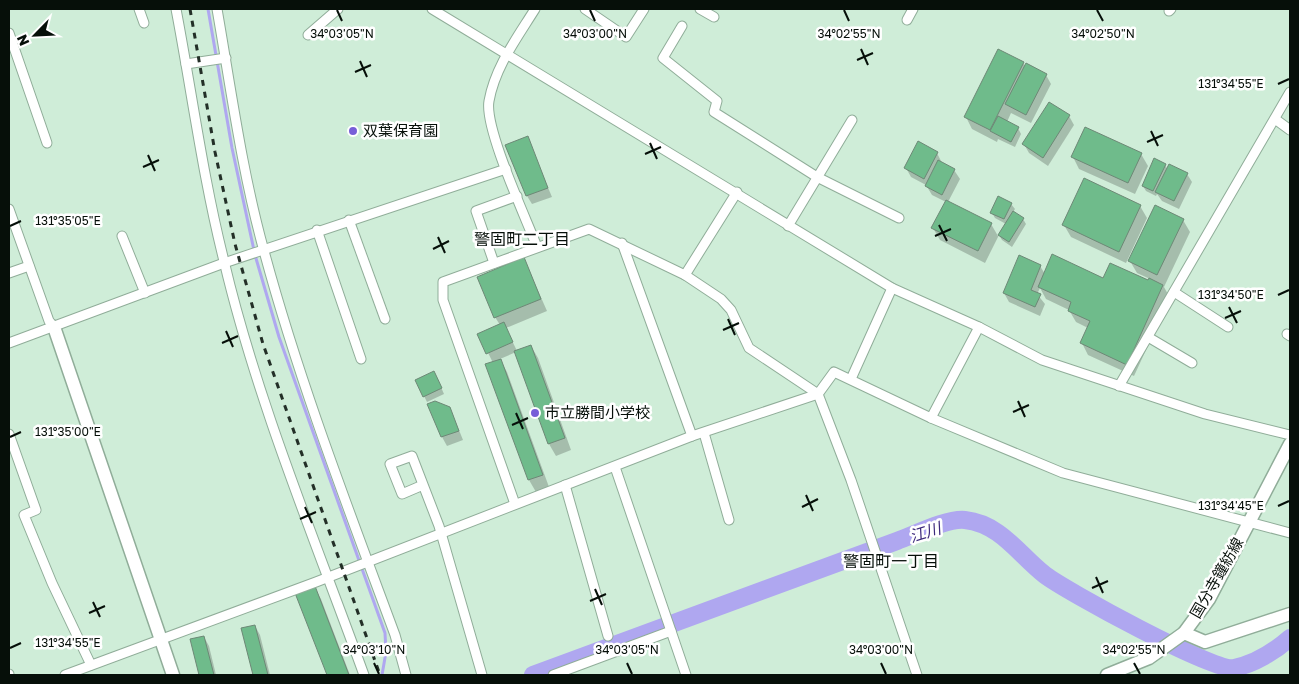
<svg xmlns="http://www.w3.org/2000/svg" width="1299" height="684" font-family="'Golos Text','Noto Sans JP',sans-serif">
<style>
.shadow{fill:#0003}
.lines{fill:none;stroke-linecap:round;stroke-linejoin:round}
.stream{stroke:#afa7f0;stroke-width:3}
.river{stroke:#afa7f0;stroke-width:18}
.building{fill:#6fbb8b;stroke:#6d8876}
.street-casing{stroke:#90ad99;stroke-width:11}
.secondary-casing{stroke:#90ad99;stroke-width:15}
.street{stroke:#fff;stroke-width:9}
.secondary{stroke:#fff;stroke-width:12}
.rail{stroke:#232f27;stroke-width:3;stroke-dasharray:6 6;stroke-linecap:butt}
.ticks{fill:none;stroke:#060f09;stroke-width:2}
.poi-dot{fill:#775ed8;stroke:#fff;stroke-width:2}
.labels{text-anchor:middle;stroke-width:5;stroke-linejoin:round;paint-order:stroke}
.poi-label{font-size:15px;fill:#060f09;stroke:#fff;text-anchor:start}
.street-label{font-size:15px;fill:#060f09;stroke:#fff}
.neighbourhood-label{font-size:16px;fill:#060f09;stroke:#fff}
.water-label{font-size:16px;font-style:italic;fill:#3d297c;stroke:#fff}
.ticks-label{font-size:12px;text-anchor:middle;fill:#060f09;stroke:#fff;stroke-width:5;stroke-linejoin:round;paint-order:stroke}
</style>
<rect width="100%" height="100%" fill="#cfedd8"/>
<g class="shadow">
<polygon points="1023,63 1026,67 1046,75 1051,84 1031,123 1011,113 1007,122 1018,128 1021,134 1015,147 998,139 997,142 972,129 966,117"/>
<polygon points="1069,116 1074,125 1048,166 1029,153 1024,144"/>
<polygon points="527,138 552,197 532,204 527,196"/>
<polygon points="937,153 942,163 954,170 960,179 948,202 991,224 998,236 1006,224 995,218 992,213 1011,204 1015,209 1013,212 1023,219 1026,224 1012,247 1002,240 999,235 985,263 940,240 933,228 946,202 932,195 926,185 911,177 906,168"/>
<polygon points="1141,154 1148,166 1135,194 1079,169 1073,157"/>
<polygon points="1165,165 1168,170 1187,174 1192,182 1179,209 1162,201 1157,194 1156,196 1146,191 1143,186"/>
<polygon points="1140,206 1147,218 1126,263 1071,237 1064,225"/>
<polygon points="1183,220 1190,232 1164,287 1170,298 1134,376 1088,355 1082,343 1088,328 1076,322 1069,310 1046,299 1040,288 1037,294 1045,304 1040,316 1009,302 1004,293 1040,266 1045,274 1149,282 1150,279 1137,273 1130,261"/>
<polygon points="524,259 547,311 506,328 517,351 531,346 538,358 571,450 556,456 549,444 516,352 500,359 507,372 549,487 536,492 529,480 493,363 479,334 500,325 495,317"/>
<polygon points="437,378 444,394 427,402 424,396"/>
<polygon points="450,408 463,440 447,446 442,437"/>
<polygon points="314,587 321,599 350,675 328,675 297,594"/>
<polygon points="255,626 260,635 270,675 254,675 243,629"/>
<polygon points="204,637 209,646 216,675 200,675 192,640"/>
</g>
<g class="lines">
<polyline class="stream" points="208,9 232,148 255,255 279,337 385,633 386,652 382,675"/>
<path class="river" d="M533 675 897 541C914 535 947 518 965 520 1001 524 1019 555 1045 575 1066 591 1214 672 1234 668 1254 664 1275 651 1290 638"/>
</g>
<g class="building">
<polygon points="998,49 1024,62 990,130 964,117"/>
<polygon points="1026,63 1047,74 1026,115 1005,104"/>
<polygon points="1049,102 1070,115 1043,158 1022,144"/>
<polygon points="998,116 1019,127 1011,142 990,131"/>
<polygon points="1085,127 1142,153 1128,183 1071,157"/>
<polygon points="528,136 548,188 526,196 505,145"/>
<polygon points="918,141 938,152 924,179 904,168"/>
<polygon points="1154,158 1166,164 1153,191 1142,186"/>
<polygon points="938,160 955,169 942,195 925,186"/>
<polygon points="1169,164 1188,173 1174,201 1155,192"/>
<polygon points="1084,178 1141,205 1119,252 1062,225"/>
<polygon points="998,196 1012,203 1004,219 990,213"/>
<polygon points="946,200 992,223 978,251 931,228"/>
<polygon points="1155,205 1184,219 1157,275 1128,261"/>
<polygon points="1013,211 1024,218 1009,242 998,235"/>
<polygon points="1052,254 1103,278 1110,263 1148,280 1149,278 1163,285 1127,365 1080,343 1090,321 1068,311 1071,302 1038,287"/>
<polygon points="1019,255 1041,265 1031,290 1041,294 1035,307 1003,293"/>
<polygon points="524,257 541,299 494,318 477,277"/>
<polygon points="504,322 513,342 486,354 477,334"/>
<polygon points="531,345 565,438 548,444 514,351"/>
<polygon points="501,359 543,475 528,480 485,364"/>
<polygon points="434,371 442,388 423,397 415,380"/>
<polygon points="435,401 450,407 459,431 441,437 427,404"/>
<polygon points="315,586 349,675 327,675 295,593"/>
<polygon points="255,625 268,675 253,675 241,628"/>
<polygon points="204,636 214,675 199,675 190,639"/>
</g>
<g class="lines">
<g class="street-casing">
<g id="street">
<polyline points="139,9 144,23"/>
<path d="M176 9C192 93 203 178 224 261 257 401 315 540 364 675"/>
<path d="M217 9C231 89 242 172 264 251 299 381 348 508 395 635L406 675"/>
<polyline points="432,9 892,288 979,327 1042,360 1205,414 1290,435"/>
<path d="M535 9C517 38 495 67 489 101 484 128 526 218 537 247"/>
<polyline points="585,9 626,37 644,9"/>
<polyline points="700,9 714,17"/>
<polyline points="1169,11 1171,9"/>
<polyline points="907,20 913,9"/>
<polyline points="682,26 663,58 717,101 714,112 817,177 899,218"/>
<polyline points="9,33 47,143"/>
<polyline points="308,35 338,9"/>
<polyline points="186,64 226,58"/>
<polyline points="1275,119 1290,130"/>
<polyline points="9,209 49,321 54,327"/>
<polyline points="349,220 385,319"/>
<polyline points="788,226 852,120"/>
<polyline points="317,230 361,359"/>
<polyline points="122,236 145,293"/>
<polyline points="622,243 692,436"/>
<polyline points="494,263 476,211 517,196"/>
<polyline points="9,273 29,266"/>
<polyline points="685,275 737,192"/>
<polyline points="1174,292 1228,327"/>
<polyline points="1287,334 1290,336"/>
<polyline points="1148,337 1192,363"/>
<polyline points="9,343 224,263 506,169"/>
<polyline points="851,379 892,288"/>
<polyline points="1119,386 1290,92"/>
<polyline points="931,418 979,327"/>
<polyline points="704,433 729,520"/>
<polyline points="9,434 36,510 24,515 52,583 91,665"/>
<polyline points="615,467 686,675"/>
<polyline points="423,485 402,494 390,464 412,456 439,526 482,675"/>
<polyline points="565,485 608,636"/>
<polyline points="515,504 443,300 443,282 589,229 685,275 721,299 731,310 749,348 818,394 851,480 917,675"/>
<polyline points="9,674 9,675"/>
<polyline points="65,675 316,582 692,436 818,394 834,372 931,418 1063,473 1290,533"/>
<polyline points="553,675 671,631"/>
</g>
</g>
<g class="secondary-casing">
<g id="secondary">
<polyline points="54,327 173,675"/>
<polyline points="1184,633 1205,642 1290,614"/>
<polyline points="1107,675 1149,658 1184,633 1209,599 1290,444"/>
</g>
</g>
<use href="#street" class="street"/>
<use href="#secondary" class="secondary"/>
<polyline class="rail" points="190,9 215,152 235,244 263,344 380,675"/>
</g>
<path class="ticks" d="M337 10 342 21M590 10 595 21M844 10 849 21M1097 10 1103 21M861 49 868 65M857 60 873 53M360 61 367 77M355 72 371 65M1278 84 1289 79M1151 131 1158 146M1147 142 1163 135M650 143 657 159M645 154 661 147M148 155 155 171M143 167 159 160M939 225 947 241M10 226 21 221M935 236 951 229M438 237 445 253M433 249 449 241M1278 295 1289 290M1229 307 1237 323M1225 318 1241 311M728 319 735 335M723 330 739 323M226 331 233 347M222 343 238 336M1018 401 1025 417M1013 412 1029 405M516 413 523 429M512 425 528 418M10 437 21 432M806 495 813 511M1278 506 1289 501M305 507 312 523M802 507 818 499M300 519 316 512M1096 577 1103 593M1092 588 1108 581M595 589 602 605M590 601 606 594M93 602 100 617M89 613 105 606M10 648 21 643M374 663 379 674M627 663 632 674M881 663 886 674M1134 663 1140 674"/>
<g class="poi-dot">
<circle cx="353" cy="131" r="5"/>
<circle cx="535" cy="413" r="5"/>
</g>
<g class="labels">
<g class="poi-label">
<text x="363" y="136">双葉保育園</text>
<text x="545" y="418">市立勝間小学校</text>
</g>
<g class="street-label">
<text transform="translate(1217 578) rotate(-60)" y="5">国分寺鐘紡線</text>
</g>
<g class="neighbourhood-label">
<text x="522" y="245">警固町二丁目</text>
<text x="891" y="567">警固町一丁目</text>
</g>
<g class="water-label">
<text transform="translate(925 532) rotate(-17)" y="6">江川</text>
</g>
</g>
<g class="ticks-label">
<text x="1103" y="38">34°02'50"N</text>
<text x="342" y="38">34°03'05"N</text>
<text x="595" y="38">34°03'00"N</text>
<text x="849" y="38">34°02'55"N</text>
<text x="1231" y="88">131°34'55"E</text>
<text x="68" y="225">131°35'05"E</text>
<text x="1231" y="299">131°34'50"E</text>
<text x="68" y="436">131°35'00"E</text>
<text x="1231" y="510">131°34'45"E</text>
<text x="68" y="647">131°34'55"E</text>
<text x="374" y="654">34°03'10"N</text>
<text x="627" y="654">34°03'05"N</text>
<text x="881" y="654">34°03'00"N</text>
<text x="1134" y="654">34°02'55"N</text>
</g>
<rect width="1299" height="684" fill="none" stroke="#060f09" stroke-width="20"/>
<g transform="translate(35 35) rotate(246)" stroke="#ffffff" stroke-width="4" paint-order="stroke">
<path d="M0-4L9 19L0 12L-9 19Z" fill="#060f09"/>
<text y="-8" font-size="14" font-weight="bold" text-anchor="middle" fill="#060f09">N</text>
</g>
</svg>
